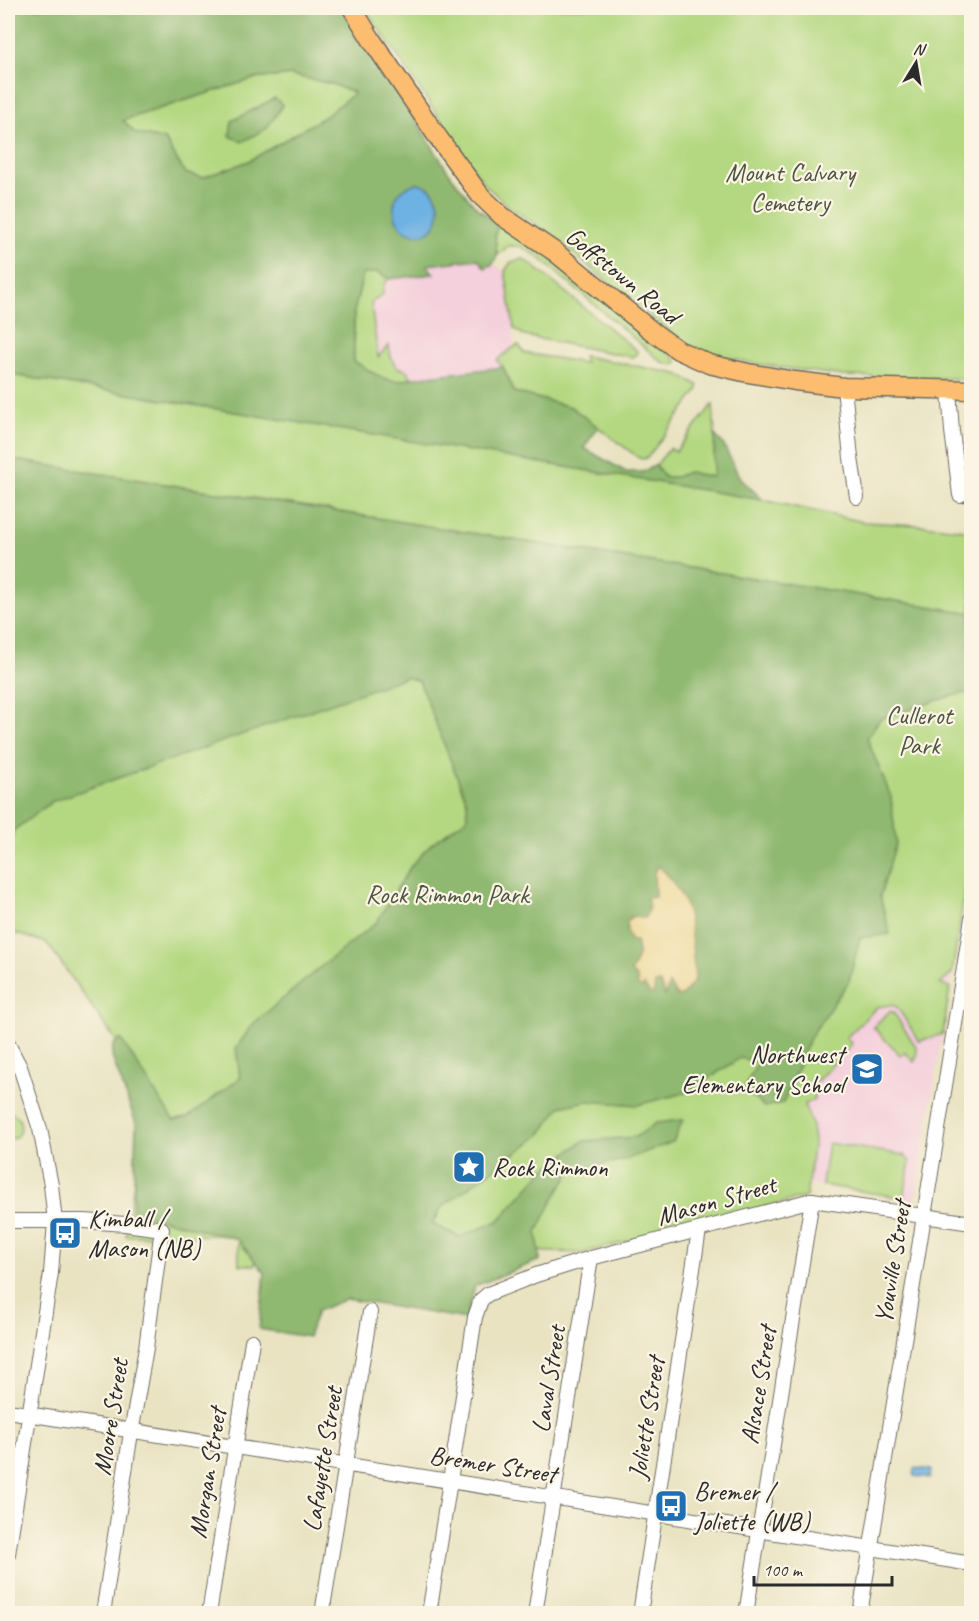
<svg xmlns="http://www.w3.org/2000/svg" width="979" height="1621" font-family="Caveat,sans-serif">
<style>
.built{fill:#f4cfdc}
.green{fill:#b4d881;stroke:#708256;stroke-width:1.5}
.forest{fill:#8fb86f;stroke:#5d724d;stroke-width:1.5;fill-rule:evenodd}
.sand{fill:#eeda9e;stroke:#8c8264;stroke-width:1.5}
.water{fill:#6eb1e3;stroke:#4c6e87;stroke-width:1.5}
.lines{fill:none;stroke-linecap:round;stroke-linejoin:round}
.minor-casing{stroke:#6e6b60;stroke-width:16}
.major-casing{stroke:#6e6b60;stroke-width:21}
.minor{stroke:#fff;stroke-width:14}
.major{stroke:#fcbd6f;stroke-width:18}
.labels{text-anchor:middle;stroke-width:4.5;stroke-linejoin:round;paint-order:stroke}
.park-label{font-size:26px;fill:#4d5640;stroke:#fcf5e5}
.street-label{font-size:26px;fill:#2b2b2b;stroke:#fcf5e5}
.poi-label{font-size:26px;fill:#2b2b2b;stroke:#fcf5e5;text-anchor:start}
</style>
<rect width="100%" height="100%" fill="#fcf5e5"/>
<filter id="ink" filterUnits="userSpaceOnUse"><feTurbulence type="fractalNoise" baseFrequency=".0167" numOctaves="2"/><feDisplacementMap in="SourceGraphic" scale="12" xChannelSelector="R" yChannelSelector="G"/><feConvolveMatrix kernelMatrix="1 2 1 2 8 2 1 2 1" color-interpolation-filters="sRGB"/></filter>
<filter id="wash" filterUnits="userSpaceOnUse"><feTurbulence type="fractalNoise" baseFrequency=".008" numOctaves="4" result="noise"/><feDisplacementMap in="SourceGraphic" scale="24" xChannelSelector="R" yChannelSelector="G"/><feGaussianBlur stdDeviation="1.35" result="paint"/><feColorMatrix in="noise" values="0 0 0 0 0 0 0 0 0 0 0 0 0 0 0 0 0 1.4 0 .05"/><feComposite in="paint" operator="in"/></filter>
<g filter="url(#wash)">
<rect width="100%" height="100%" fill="#e9e3c2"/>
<g class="built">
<polygon points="478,259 485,268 493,264 505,271 512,315 514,347 497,359 503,367 412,378 404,381 380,378 363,274 389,279 434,274 426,265"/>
<polygon points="952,974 915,1201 904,1198 822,1185 807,1185 811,1166 804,1105 849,981 939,984"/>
</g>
<g class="green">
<polygon points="365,8 971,8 971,379 844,376 750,363 700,350 683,343 546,231 512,209 484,184"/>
<polygon points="291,75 332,84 354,93 326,116 249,161 202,178 185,173 165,140 134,133 123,120 253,79"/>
<polygon points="498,223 546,256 674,356 677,362 672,365 662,362 536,255 520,246 508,246 497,256 495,236"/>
<polygon points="523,259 531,264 637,351 636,355 632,357 525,336 514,328 505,271 511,262"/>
<path d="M378 272 389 279C383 283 383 287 383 294L371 303 378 357 389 345 391 357 396 367 406 370 412 378C390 387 372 373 354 361V312L363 274Z"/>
<polygon points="519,345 524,353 585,363 583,356 678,374 698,385 698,390 648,457 643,459 639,458 571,407 514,392 503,367 497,360 514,347"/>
<polygon points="8,374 763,500 864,522 935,526 971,531 971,613 8,459"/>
<polygon points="713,404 715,435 713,477 688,472 676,477 664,477 656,465 670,448 676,451"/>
<polygon points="8,466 971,682 971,851 952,974 940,984 950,987 943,1034 919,1041 897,1007 890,1005 877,1007 846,1038 852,1044 814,1084 814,1099 804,1105 811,1121 814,1141 806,1197 582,1253 256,1241 255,1265 239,1265 238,1235 126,1236 148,1086 47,943 8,931"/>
<polygon points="890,1011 894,1013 917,1048 917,1056 914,1062 905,1052 901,1056 873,1027"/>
<path d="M8 1112C25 1114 25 1138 8 1140Z"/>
<polygon points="828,1143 904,1155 910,1162 904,1198 822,1185"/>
</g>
<g class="forest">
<path d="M8 8H345L449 173 476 207 498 223 495 236 497 256 493 264 485 268 478 259 427 265 434 274 389 279 378 272 363 274 354 312V361C373 373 390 387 412 378L503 367 514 392 571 407 598 427 584 448 626 472H642L656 465 664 477H676L688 472 713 477 715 435 723 444 740 478 763 500 8 374ZM291 75 332 84 354 93 326 116 249 161 202 178 185 173 165 140 135 133 123 120 253 79Z"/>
<polygon points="275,98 283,105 266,129 242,142 230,136 232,121"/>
<polygon points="8,459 971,613 971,692 948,697 880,719 867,738 891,797 896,843 880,896 890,934 860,938 849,981 811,1036 783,1103 764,1107 744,1088 758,1062 740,1058 688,1092 637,1105 587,1101 560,1107 539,1136 442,1207 432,1224 460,1237 498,1221 544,1170 583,1141 636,1137 656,1123 683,1120 673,1142 624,1160 572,1170 553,1200 537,1232 540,1260 475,1286 466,1319 346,1299 317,1311 308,1337 259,1329 265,1273 237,1239 154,1217 133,1217 136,1123 112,1057 113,1045 121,1039 173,1120 187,1118 240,1078 236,1048 253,1024 318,969 376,923 411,866 431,844 467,818 467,802 419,681 406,677 53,801 13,831 11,857 8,861"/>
</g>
<path class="sand" d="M658 866C668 872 684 898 687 909 692 932 693 957 695 980L683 995 678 997 669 984 665 996 660 983H655L654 993 650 994 644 985 642 988 638 986 637 978 631 972C637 959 640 956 636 941H631C627 935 622 916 636 916 639 916 642 918 645 918L649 907 647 898 655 897 654 873Z"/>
<g class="water">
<path d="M417 183C447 186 447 238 415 234 409 233 407 232 403 229 393 219 390 202 401 191 405 187 412 185 417 183Z"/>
<polygon points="915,1468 931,1470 930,1478 914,1476"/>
</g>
</g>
<g filter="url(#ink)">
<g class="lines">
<g class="minor-casing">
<g id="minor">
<polyline points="844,387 851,458 857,497"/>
<polyline points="949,390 952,431 960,495"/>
<polyline points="8,1044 20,1067 40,1129 51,1185 55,1222 51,1273 8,1554"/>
<polyline points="8,1221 85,1221 125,1224 162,1229 146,1348 130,1439 103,1614"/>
<polyline points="8,1411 972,1564"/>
<polyline points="209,1614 252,1341"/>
<polyline points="322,1614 370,1312"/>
<polyline points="429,1614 450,1481 475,1317 481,1300 488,1294 536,1275 591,1258 812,1200 972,1223"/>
<polyline points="535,1614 591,1258"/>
<polyline points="640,1614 699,1230"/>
<polyline points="746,1614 812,1200"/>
<polyline points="860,1614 972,918"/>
</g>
</g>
<g class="major-casing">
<polyline id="major" points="352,8 373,42 437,136 480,195 502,216 555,252 653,332 678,350 709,364 748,373 795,381 844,387 972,390"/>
</g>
<use href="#minor" class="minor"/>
<use href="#major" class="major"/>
</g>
</g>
<defs>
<g id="school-square" transform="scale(1.725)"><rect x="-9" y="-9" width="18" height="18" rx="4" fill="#1f6fb2" stroke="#fcf5e5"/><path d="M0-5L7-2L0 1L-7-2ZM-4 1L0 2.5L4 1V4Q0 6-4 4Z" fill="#fff"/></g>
<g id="sight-square" transform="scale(1.725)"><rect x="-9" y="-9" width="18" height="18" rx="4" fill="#1f6fb2" stroke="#fcf5e5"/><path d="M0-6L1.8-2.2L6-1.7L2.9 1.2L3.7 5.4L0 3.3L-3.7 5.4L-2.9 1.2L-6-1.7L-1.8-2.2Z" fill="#fff"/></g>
<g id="bus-square" transform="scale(1.725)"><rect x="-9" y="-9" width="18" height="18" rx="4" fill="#1f6fb2" stroke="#fcf5e5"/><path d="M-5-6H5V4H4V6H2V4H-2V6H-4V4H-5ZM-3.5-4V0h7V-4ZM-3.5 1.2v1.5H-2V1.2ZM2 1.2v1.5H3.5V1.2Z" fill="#fff"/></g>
</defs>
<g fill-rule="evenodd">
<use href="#school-square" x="867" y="1069"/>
<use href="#sight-square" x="469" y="1167"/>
<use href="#bus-square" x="65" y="1233"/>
<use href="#bus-square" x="671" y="1506"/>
</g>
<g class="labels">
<g class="park-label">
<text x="790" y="181">Mount Calvary<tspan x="790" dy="30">Cemetery</tspan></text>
<text x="919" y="724">Cullerot<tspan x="919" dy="30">Park</tspan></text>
<text x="447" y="903">Rock Rimmon Park</text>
</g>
<g class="street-label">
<text transform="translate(623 275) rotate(39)" y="9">Goffstown Road</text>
<text transform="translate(716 1200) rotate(-16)" y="9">Mason Street</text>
<text transform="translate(892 1262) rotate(-81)" y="9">Youville Street</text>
<text transform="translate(548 1379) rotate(-81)" y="9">Laval Street</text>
<text transform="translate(758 1385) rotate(-81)" y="9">Alsace Street</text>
<text transform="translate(110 1417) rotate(-81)" y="9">Moore Street</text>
<text transform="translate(646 1418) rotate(-81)" y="9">Joliette Street</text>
<text transform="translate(322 1459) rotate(-81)" y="9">Lafayette Street</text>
<text transform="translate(493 1464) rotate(9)" y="9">Bremer Street</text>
<text transform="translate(207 1473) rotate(-81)" y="9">Morgan Street</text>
</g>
<g class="poi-label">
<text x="844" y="1063" text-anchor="end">Northwest<tspan x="844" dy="30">Elementary School</tspan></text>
<text x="492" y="1176">Rock Rimmon</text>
<text x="88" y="1227">Kimball /<tspan x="88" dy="30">Mason (NB)</tspan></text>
<text x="694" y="1500">Bremer /<tspan x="694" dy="30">Joliette (WB)</tspan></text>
</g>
</g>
<rect width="979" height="1621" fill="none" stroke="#fcf5e5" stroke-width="30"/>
<g transform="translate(916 63) rotate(11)" stroke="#fcf5e5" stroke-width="4.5" paint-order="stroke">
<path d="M0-4.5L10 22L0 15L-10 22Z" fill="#2b2b2b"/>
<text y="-9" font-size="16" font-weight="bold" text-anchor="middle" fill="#2b2b2b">N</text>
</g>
<path d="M754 1576v9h138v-9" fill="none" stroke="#2b2b2b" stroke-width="3"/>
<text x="763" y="1576" font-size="18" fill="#2b2b2b" stroke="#fcf5e5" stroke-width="4.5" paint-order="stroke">100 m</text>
</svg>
